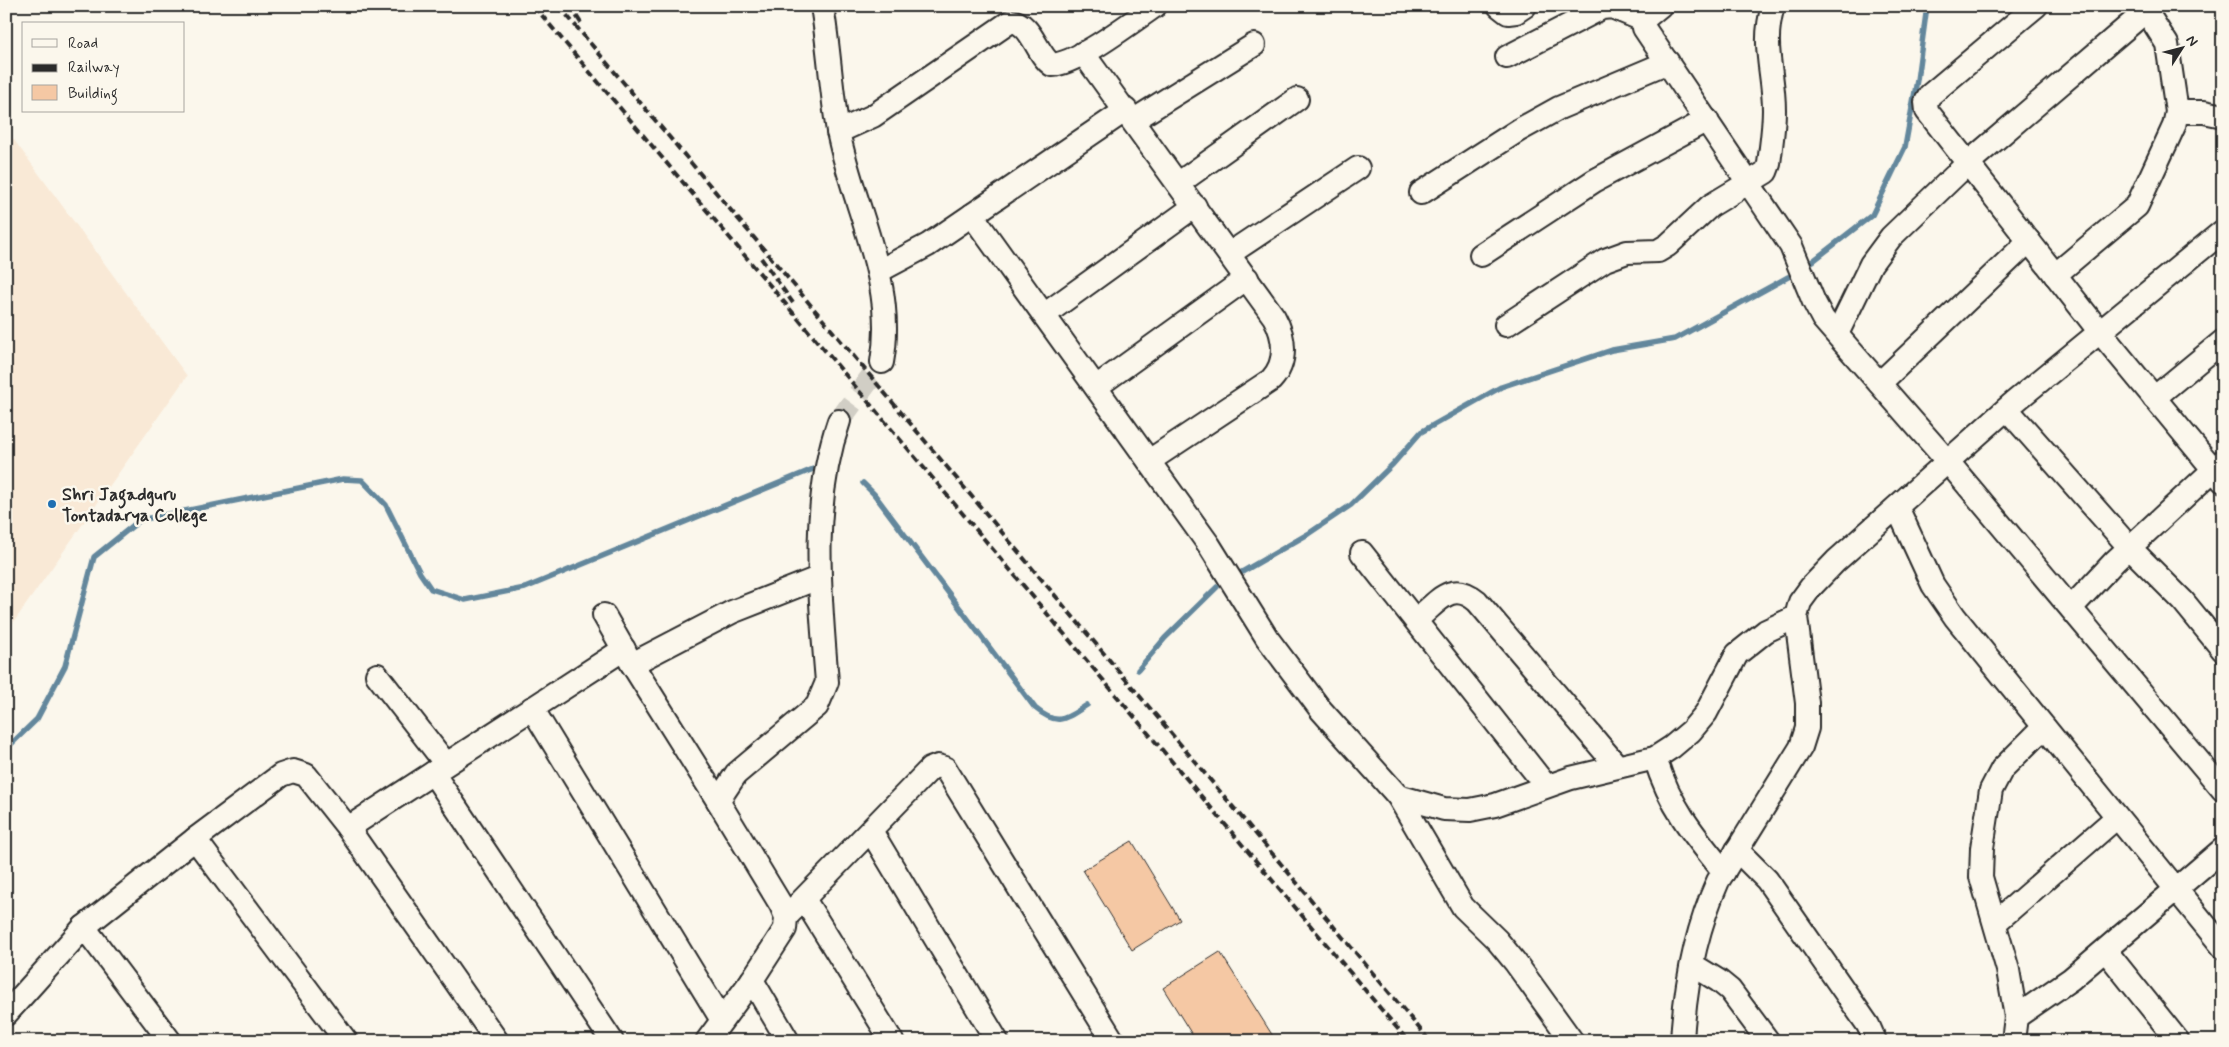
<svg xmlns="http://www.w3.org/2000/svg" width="2229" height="1047" font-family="Mynerve,sans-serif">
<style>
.built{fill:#f9e9d6}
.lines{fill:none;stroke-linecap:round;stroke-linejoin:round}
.stream{stroke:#63879c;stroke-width:5.5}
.building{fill:#f5c8a4;stroke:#2b2b2b}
.minor-tunnel{stroke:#d1cec5;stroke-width:22;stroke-dasharray:22 11;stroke-linecap:butt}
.minor-casing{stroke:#2b2b2b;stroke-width:26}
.minor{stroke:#fbf7ec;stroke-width:22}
.rail{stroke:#2b2b2b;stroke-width:4;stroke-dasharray:8 4;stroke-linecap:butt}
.poi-dot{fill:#1f6fb2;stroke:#fbf7ec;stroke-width:2}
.labels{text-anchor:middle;stroke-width:5;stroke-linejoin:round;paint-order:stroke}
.poi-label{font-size:18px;font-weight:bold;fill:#2b2b2b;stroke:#fbf7ec;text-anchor:start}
</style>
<rect width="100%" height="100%" fill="#fbf7ec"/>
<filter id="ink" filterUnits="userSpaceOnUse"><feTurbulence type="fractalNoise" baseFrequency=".02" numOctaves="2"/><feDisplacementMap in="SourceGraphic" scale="10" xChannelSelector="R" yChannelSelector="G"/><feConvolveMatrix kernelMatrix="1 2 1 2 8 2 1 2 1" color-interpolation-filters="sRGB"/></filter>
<g filter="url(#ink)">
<polygon class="built" points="6,129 187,376 6,633"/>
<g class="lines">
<g class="stream">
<polyline points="1813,261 1872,215 1905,147 1917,80 1927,6"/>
<path d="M863 483 874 494 1035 708C1058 727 1065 719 1087 705"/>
<polyline points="1242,572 1308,534 1351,505 1393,464 1421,432 1501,387 1612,350 1675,339 1788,277"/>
<polyline points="1138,670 1165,638 1217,587"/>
<polyline points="6,749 37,719 65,666 94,557 140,520 343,479 362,480 386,505 420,573 431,589 465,600 525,588 818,467"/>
</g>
</g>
<g class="building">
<polygon points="1132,841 1180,920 1132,950 1083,870"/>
<polygon points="1220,952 1276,1041 1196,1041 1163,988"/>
</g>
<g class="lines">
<polyline class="minor-tunnel" points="839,421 882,362"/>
<g class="minor-casing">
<g id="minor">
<path d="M822 6C829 48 831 90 838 131 853 208 897 282 882 362"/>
<polyline points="1499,6 1508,13 1516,12 1525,6"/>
<polyline points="1660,6 1643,20 1644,28 1791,246 1814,302 1823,319 1949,463 2223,790"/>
<polyline points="2036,6 1930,95 1926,102 1927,111 2100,332 2223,481"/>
<path d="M1083 53 1274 317C1285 337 1288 362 1271 380L1149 461"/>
<polyline points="1507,57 1602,8 1612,7 1643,20"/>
<polyline points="2177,112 2204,112 2223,116"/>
<polyline points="1134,120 1254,45"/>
<path d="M838 132 873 116 1011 21C1032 23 1036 54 1052 65 1079 63 1131 22 1155 6"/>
<polyline points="1179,183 1297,99"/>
<polyline points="1421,193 1519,130 1559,108 1668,62"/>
<polyline points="972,215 1209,545 1267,638 1321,710 1398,796 1463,907 1497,940 1515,962 1572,1041"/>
<polyline points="1229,254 1358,168"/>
<polyline points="1481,255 1594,181 1707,120"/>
<polyline points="879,271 928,245 1126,110"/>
<polyline points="2055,275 2137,206 2174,126 2177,112 2167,44 2143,6"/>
<polyline points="1044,315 1195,206"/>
<path d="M1506 325 1605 260 1627 252 1658 251 1668 245 1710 206 1766 172 1769 164C1771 146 1774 128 1774 110 1774 71 1761 46 1773 6"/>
<polyline points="1837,334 1871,264 1891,237 1968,163 2146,11"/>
<polyline points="1880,383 2029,241"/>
<polyline points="1096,387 1247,278"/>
<polyline points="2154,398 2223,341"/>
<polyline points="2007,409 2130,548 2183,601 2223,650"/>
<polyline points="1897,507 1933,585 1955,617 2223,947"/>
<polyline points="1362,553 1546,786"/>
<polyline points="2071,608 2115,561 2223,461"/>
<polyline points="604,615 632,664 718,801"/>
<path d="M1416 620C1437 603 1451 579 1477 601L1617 766"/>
<polyline points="632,664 732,612 818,578"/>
<polyline points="377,675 446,764"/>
<polyline points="532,708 722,1020"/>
<path d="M1655 758C1670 806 1692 833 1724 872"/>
<polyline points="433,773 612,1041"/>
<polyline points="1398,796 1444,809 1470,810 1495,805 1571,778 1655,758 1672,747 1691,731 1706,713 1737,654 1766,631 1796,617"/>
<polyline points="348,828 624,649"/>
<polyline points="871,831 997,1041"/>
<polyline points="195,839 281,775 293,771 306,775 348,828 497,1041"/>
<polyline points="1737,850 1767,880 1868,1025 1875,1041"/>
<polyline points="804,899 892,1041"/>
<polyline points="786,917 930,769 938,766 945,768 1113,1041"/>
<polyline points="1995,923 2117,817"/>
<polyline points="84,927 170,1041"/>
<polyline points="2106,951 2178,1041"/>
<polyline points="1693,965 1719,981 1730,990 1768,1041"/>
<polyline points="752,980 788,1041"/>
<polyline points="6,1014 84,927 195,839 346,1041"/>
<polyline points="2016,1017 2071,979 2223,849"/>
<path d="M707 1041 752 980 785 929 786 917 781 905 718 801 736 774 817 706 827 682C820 595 810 505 839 421"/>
<path d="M1682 1041C1685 987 1696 930 1718 881L1801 747 1807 728V703L1796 617 1800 602 1811 587 1836 561 2012 404 2223 231"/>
<polyline points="2013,1041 2016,1017 2008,970 1981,877 1982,848 1991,790 2002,769 2044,727"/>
</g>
</g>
<use href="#minor" class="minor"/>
<g class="rail">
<polyline points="534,6 1408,1041"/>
<polyline points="559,6 1430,1041"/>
<polyline points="570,6 581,23"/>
<polyline points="761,258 793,303"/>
</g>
</g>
</g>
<circle class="poi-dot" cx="52" cy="504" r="5"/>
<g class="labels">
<g class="poi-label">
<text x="62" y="500">Shri Jagadguru<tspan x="62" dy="21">Tontadarya College</tspan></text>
</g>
</g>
<rect width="2229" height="1047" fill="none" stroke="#fbf7ec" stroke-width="25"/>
<rect x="12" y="12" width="2204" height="1022" fill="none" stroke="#2b2b2b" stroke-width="2" filter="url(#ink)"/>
<rect x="22" y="22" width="162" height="90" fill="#fbf7ec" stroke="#a8a59f"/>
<rect x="32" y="39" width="25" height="8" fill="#fbf7ec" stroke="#a8a59f"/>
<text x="68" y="48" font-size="15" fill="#2b2b2b">Road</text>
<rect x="32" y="64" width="25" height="8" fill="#2b2b2b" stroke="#a8a59f"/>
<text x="68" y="72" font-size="15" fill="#2b2b2b">Railway</text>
<rect x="32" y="85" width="25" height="15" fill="#f5c8a4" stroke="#a8a59f"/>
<text x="68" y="98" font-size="15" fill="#2b2b2b">Building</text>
<g transform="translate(2182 48) rotate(54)" stroke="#fbf7ec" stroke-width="4" paint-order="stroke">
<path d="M0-4L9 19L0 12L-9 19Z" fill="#2b2b2b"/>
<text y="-8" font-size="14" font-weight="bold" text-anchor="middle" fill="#2b2b2b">N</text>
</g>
</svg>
